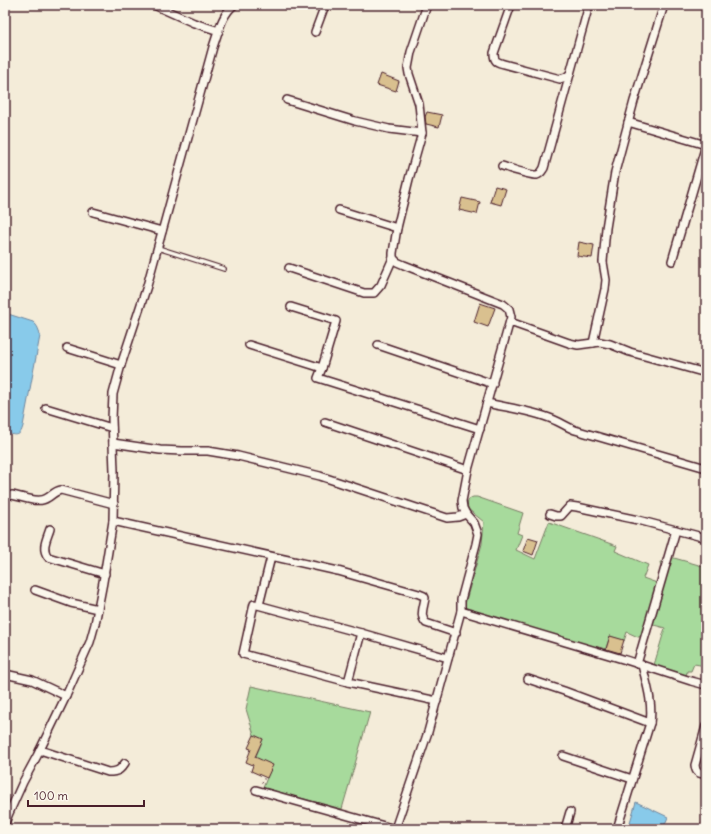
<svg xmlns="http://www.w3.org/2000/svg" width="711" height="834" font-family="Delius,sans-serif">
<style>
.green{fill:#a7da9c;stroke:#787c64}
.water{fill:#88caea;stroke:#6f869e}
.building{fill:#d9c08f;stroke:#4a1f2b}
.lines{fill:none;stroke-linecap:round;stroke-linejoin:round}
.service-casing{stroke:#4a1f2b;stroke-width:6}
.minor-casing{stroke:#4a1f2b;stroke-width:10}
.path{stroke:#4a1f2b;stroke-width:1.5;stroke-dasharray:1 3;stroke-linecap:butt}
.service{stroke:#fbf7ec;stroke-width:3.5}
.minor{stroke:#fbf7ec;stroke-width:7}
</style>
<rect width="100%" height="100%" fill="#f4ecd9"/>
<filter id="ink" filterUnits="userSpaceOnUse"><feTurbulence type="fractalNoise" baseFrequency=".025" numOctaves="2"/><feDisplacementMap in="SourceGraphic" scale="8" xChannelSelector="R" yChannelSelector="G"/><feConvolveMatrix kernelMatrix="1 2 1 2 8 2 1 2 1" color-interpolation-filters="sRGB"/></filter>
<g filter="url(#ink)">
<g class="green">
<path d="M473 497H477L523 513 517 533 522 535 516 550 535 559 549 522 617 546 615 551 648 565 643 578 657 583 662 570 660 562H664V557L667 556 706 567V666L694 664 691 671H687L686 677 654 665 665 628 650 624 647 636 638 637 627 632 624 641 610 636 605 651 465 610V604L482 544 484 522 468 509C467 503 467 499 473 497Z"/>
<polygon points="251,686 370,712 342,809 263,788 272,765 254,761 263,739 254,735 246,709"/>
</g>
<g class="water">
<path d="M5 313 33 322C38 326 39 330 40 336L23 426C20 438 15 435 5 433Z"/>
<polygon points="636,802 668,817 663,829 628,829"/>
</g>
<g class="building">
<polygon points="381,74 399,81 396,91 377,85"/>
<polygon points="427,112 442,115 439,127 426,124 425,117"/>
<polygon points="495,186 506,189 501,205 490,202"/>
<polygon points="462,198 480,202 477,214 459,210"/>
<polygon points="579,242 594,245 592,258 577,256"/>
<polygon points="480,303 495,308 488,327 474,322"/>
<polygon points="528,537 538,540 533,555 523,551"/>
<polygon points="610,636 624,640 620,653 606,649"/>
<polygon points="254,735 263,739 255,757 273,765 267,778 251,771 253,765 246,762 251,749 248,748"/>
</g>
<g class="lines">
<g class="service-casing">
<polyline id="service" points="158,248 224,269"/>
</g>
<g class="minor-casing">
<g id="minor">
<polyline points="154,5 194,23 219,31"/>
<path d="M511 5 494 53C494 62 497 62 504 64L560 79 566 77 570 74 589 5"/>
<polyline points="315,32 325,5"/>
<polyline points="287,100 355,121 389,129 422,133"/>
<polyline points="628,122 706,145"/>
<path d="M502 166C509 168 531 176 537 175 541 174 542 171 544 168L570 74"/>
<polyline points="339,210 397,228"/>
<polyline points="93,212 162,231"/>
<polyline points="672,261 706,145"/>
<polyline points="289,268 364,293 374,293 381,285 393,258"/>
<polyline points="291,307 336,321 322,368"/>
<polyline points="510,322 569,343 578,345 600,342 610,344 630,352 706,373"/>
<polyline points="593,343 605,289 606,280 603,262 606,228 615,172 634,101 664,5"/>
<polyline points="249,345 322,368 318,378 480,429"/>
<polyline points="378,345 493,384"/>
<polyline points="67,348 121,365"/>
<path d="M487 403C509 408 532 411 552 419 560 422 567 427 575 430L706 468"/>
<polyline points="46,408 112,428"/>
<polyline points="325,422 468,470"/>
<polyline points="113,443 160,450 182,451 208,451 238,456 320,476 447,518 458,517 466,514"/>
<path d="M12 495C22 497 39 504 47 498 52 495 55 491 61 490L114 504"/>
<polyline points="550,514 556,516 561,516 570,506 577,507 638,520 706,538"/>
<path d="M113 521 338 571 419 594 424 596 425 598C424 607 419 615 426 623L456 633"/>
<path d="M50 529C47 539 41 548 48 557L105 574"/>
<polyline points="35,590 71,603 98,609"/>
<polyline points="259,605 271,557"/>
<polyline points="461,611 626,660 691,681 706,685"/>
<polyline points="637,664 676,530"/>
<polyline points="5,674 32,680 66,696"/>
<polyline points="528,679 564,691 650,723"/>
<polyline points="348,682 361,633"/>
<polyline points="437,701 348,682 243,654 254,604 361,633 448,658"/>
<path d="M706 726 695 765C696 774 699 773 706 775"/>
<path d="M40 750 108 772C118 772 120 770 125 763"/>
<polyline points="563,756 632,779"/>
<polyline points="256,790 395,829"/>
<path d="M5 823 9 813 23 782 37 756 66 696 90 642 95 624 103 582 113 521 114 471 112 419 113 394 121 365 147 286 213 47C218 33 222 14 234 5"/>
<polyline points="395,829 428,732 461,611 461,600 476,544 478,534 474,523 466,514 463,508 462,501 468,470 511,317 509,309 503,304 404,265 397,262 393,258 393,253 397,228 409,179 422,133 419,104 409,74 408,68 411,52 427,5"/>
<polyline points="565,829 570,812"/>
<path d="M617 829 650 723C653 703 647 685 642 665"/>
</g>
</g>
<polyline class="path" points="262,783 265,777"/>
<use href="#service" class="service"/>
<use href="#minor" class="minor"/>
</g>
</g>
<rect width="711" height="834" fill="none" stroke="#fbf7ec" stroke-width="20"/>
<rect x="10" y="10" width="691" height="814" fill="none" stroke="#4a1f2b" stroke-width="1.5" filter="url(#ink)"/>
<path d="M28 800v6h116v-6" fill="none" stroke="#4a1f2b" stroke-width="2"/>
<text x="34" y="800" font-size="12" fill="#4a1f2b" stroke="#fbf7ec" stroke-width="3" paint-order="stroke">100 m</text>
</svg>
